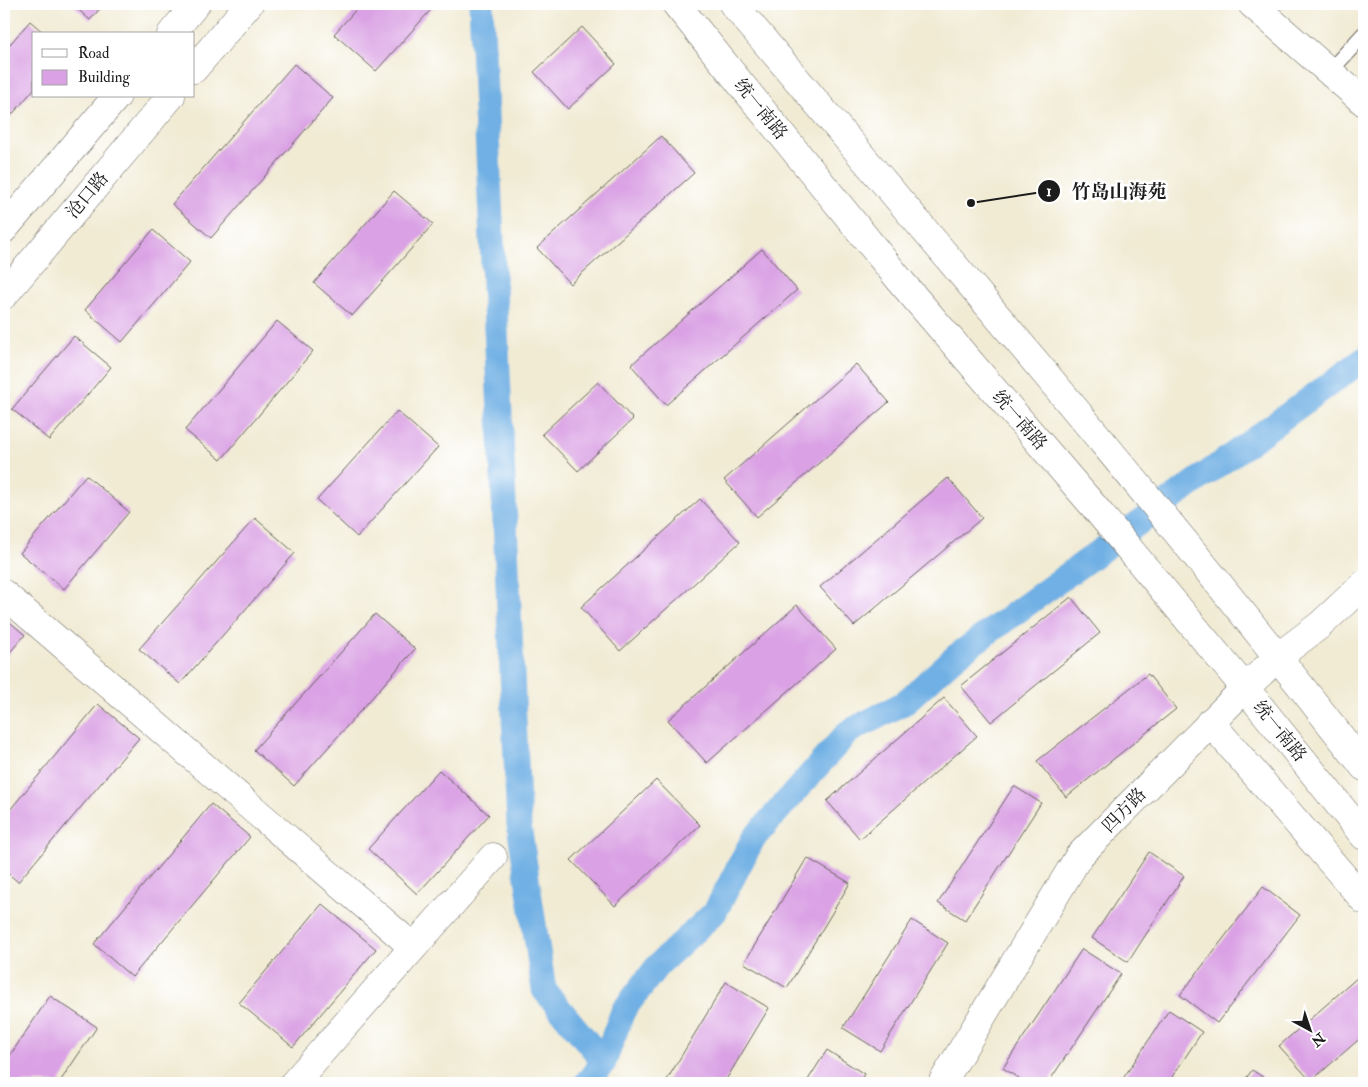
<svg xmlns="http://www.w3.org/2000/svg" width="1368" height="1087" font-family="'IM FELL Double Pica','Noto Serif SC',serif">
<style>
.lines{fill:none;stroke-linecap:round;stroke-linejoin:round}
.canal{stroke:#71b0e4;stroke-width:25}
.building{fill:#daa2e4}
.service-casing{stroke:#67645c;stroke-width:17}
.minor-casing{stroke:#67645c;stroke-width:29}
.tertiary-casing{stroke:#67645c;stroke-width:29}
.secondary-casing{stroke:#67645c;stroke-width:29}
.service{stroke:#fff;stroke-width:15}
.minor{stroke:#fff;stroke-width:28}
.tertiary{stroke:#fff;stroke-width:28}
.secondary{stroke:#fff;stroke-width:28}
.labels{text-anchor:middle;stroke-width:5;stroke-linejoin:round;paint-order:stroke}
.street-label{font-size:18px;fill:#1c1c1c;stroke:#fff}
.leader{fill:none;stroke:#1c1c1c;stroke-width:2}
.callout-dot{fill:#1c1c1c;stroke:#fff;stroke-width:2}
.mark-label{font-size:15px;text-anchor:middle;font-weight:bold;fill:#fff}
.callout-label{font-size:19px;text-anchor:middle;font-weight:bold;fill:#1c1c1c;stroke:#fff;stroke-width:5;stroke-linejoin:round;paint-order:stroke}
</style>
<rect width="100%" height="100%" fill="#fff"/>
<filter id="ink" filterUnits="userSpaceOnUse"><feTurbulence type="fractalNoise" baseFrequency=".02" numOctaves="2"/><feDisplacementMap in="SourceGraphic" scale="10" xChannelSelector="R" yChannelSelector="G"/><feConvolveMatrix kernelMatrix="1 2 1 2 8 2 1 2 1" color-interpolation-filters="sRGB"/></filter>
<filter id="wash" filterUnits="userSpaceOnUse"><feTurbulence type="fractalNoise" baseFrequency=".0096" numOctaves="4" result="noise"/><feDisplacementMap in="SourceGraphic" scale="20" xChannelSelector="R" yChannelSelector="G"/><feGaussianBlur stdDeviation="1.12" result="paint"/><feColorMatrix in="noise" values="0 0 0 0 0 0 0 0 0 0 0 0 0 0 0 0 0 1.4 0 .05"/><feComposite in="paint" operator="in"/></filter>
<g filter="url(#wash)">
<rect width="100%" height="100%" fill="#f1ebd4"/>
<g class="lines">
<g class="canal">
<polyline points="481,4 519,825 544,990 604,1062"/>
<polyline points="586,1083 604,1062 623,1011 658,965 715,912 753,839 848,732 904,703 956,656 1364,359"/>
</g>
</g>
<g id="blocks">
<g class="building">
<polygon points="72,4 104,4 90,20"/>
<polygon points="361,4 436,4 376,71 334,34"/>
<polygon points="30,21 45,34 34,34 34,89 4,124 4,51"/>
<polygon points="582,27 616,64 568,109 534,72"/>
<polygon points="294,64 333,98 211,238 172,204"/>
<polygon points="661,136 694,173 570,284 537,248"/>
<polygon points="394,191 433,224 352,316 314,283"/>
<polygon points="153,230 190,262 122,342 85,310"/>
<polygon points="762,249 797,290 666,405 631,365"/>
<polygon points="277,321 313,351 221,460 185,430"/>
<polygon points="74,336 111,367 49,440 12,409"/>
<polygon points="856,364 889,402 757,517 724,480"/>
<polygon points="598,382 633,419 578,471 542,434"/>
<polygon points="397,411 438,447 357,537 317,500"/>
<polygon points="86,475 129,512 64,589 20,553"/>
<polygon points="948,478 982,518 854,626 820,587"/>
<polygon points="700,499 740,542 620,651 581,607"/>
<polygon points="255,518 295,553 180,684 139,649"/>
<polygon points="1071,597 1100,633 991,722 961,686"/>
<polygon points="797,605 836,649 707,763 668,720"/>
<polygon points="375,614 415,649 294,786 254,750"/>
<polygon points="4,617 25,635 4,659"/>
<polygon points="1148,674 1176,709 1066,797 1037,761"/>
<polygon points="944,698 977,736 860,839 827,801"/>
<polygon points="98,704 139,738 18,882 4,870 4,817"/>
<polygon points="439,770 489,815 417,894 368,849"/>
<polygon points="656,780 700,825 615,906 571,860"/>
<polygon points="1014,786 1041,803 965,920 938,903"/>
<polygon points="211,804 250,837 132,977 94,944"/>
<polygon points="1149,852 1184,876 1128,962 1092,938"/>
<polygon points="807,858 850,883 787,988 744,963"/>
<polygon points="1263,887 1300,915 1217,1023 1180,995"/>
<polygon points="322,904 376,949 293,1047 239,1003"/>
<polygon points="912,920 948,943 880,1051 843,1028"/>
<polygon points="1082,949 1121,974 1048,1083 1026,1083 1003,1068"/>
<polygon points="1358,977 1364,983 1364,1035 1311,1081 1279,1046"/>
<polygon points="726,982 769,1008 724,1083 665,1083"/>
<polygon points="50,996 97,1027 59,1083 4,1083 4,1064"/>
<polygon points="1169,1010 1202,1032 1168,1083 1120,1083"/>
<polygon points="827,1050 864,1074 859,1083 806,1083"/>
<polygon points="1252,1070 1272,1083 1243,1083"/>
</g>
</g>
</g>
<g filter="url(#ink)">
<use href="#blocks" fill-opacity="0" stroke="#67645c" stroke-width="1"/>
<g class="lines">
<g class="service-casing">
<polyline id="service" points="1329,72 1364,34"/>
</g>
<g class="minor-casing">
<g id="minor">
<polyline points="1252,4 1364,102"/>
<polyline points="4,594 413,947"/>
<polyline points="1210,722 1364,900"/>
<polyline points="294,1083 493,857"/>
</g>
</g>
<g class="tertiary-casing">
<g id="tertiary">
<polyline points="171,34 196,4"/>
<polyline points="194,69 249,4"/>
<polyline points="4,229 117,96"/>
<polyline points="4,295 171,96"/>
<polyline points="942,1083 1079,856 1245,688 1279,656 1320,625 1364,584"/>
</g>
</g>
<g class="secondary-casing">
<g id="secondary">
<polyline points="676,4 903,284 1091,503 1245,688 1364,836"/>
<path d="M733 4C946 256 1162 506 1364 767"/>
</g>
</g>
<use href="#service" class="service"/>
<use href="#minor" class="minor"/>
<use href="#tertiary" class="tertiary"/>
<use href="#secondary" class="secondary"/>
</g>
</g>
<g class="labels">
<g class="street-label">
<text transform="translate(761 109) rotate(51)" y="6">统一南路</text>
<text transform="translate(87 195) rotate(-50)" y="6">沧口路</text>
<text transform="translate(1020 420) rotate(49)" y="6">统一南路</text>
<text transform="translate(1280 731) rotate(51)" y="6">统一南路</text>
<text transform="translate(1124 810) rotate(-46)" y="6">四方路</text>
</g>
</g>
<path class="leader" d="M971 203L1049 191"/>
<g class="callout-dot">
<circle cx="971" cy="203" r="5"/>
<circle cx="1049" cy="191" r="12"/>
</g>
<g class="mark-label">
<text x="1049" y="196">1</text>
</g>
<g class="callout-label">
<text x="1119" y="198">竹岛山海苑</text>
</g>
<rect width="1368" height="1087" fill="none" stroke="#fff" stroke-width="20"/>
<rect x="32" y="32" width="162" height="65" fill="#ffffff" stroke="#a4a4a4"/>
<rect x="42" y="49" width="25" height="8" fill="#ffffff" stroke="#a4a4a4"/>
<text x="78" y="58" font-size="15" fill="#1c1c1c">Road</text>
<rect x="42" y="70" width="25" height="15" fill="#daa2e4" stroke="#a4a4a4"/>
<text x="78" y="82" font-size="15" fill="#1c1c1c">Building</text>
<g transform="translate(1310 1030) rotate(140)" stroke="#ffffff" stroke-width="4" paint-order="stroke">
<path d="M0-4L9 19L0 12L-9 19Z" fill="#1c1c1c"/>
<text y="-8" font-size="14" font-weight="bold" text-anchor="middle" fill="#1c1c1c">N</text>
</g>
</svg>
